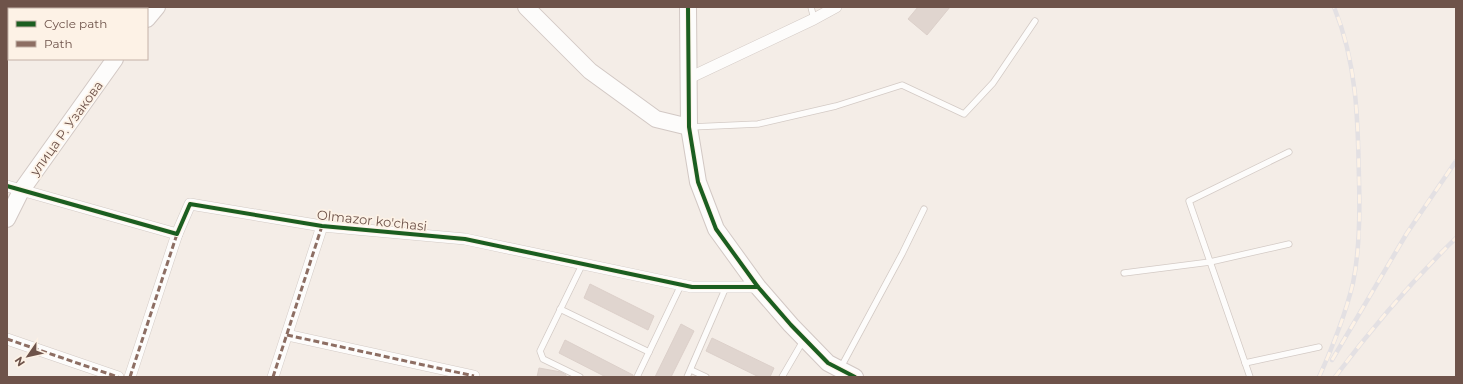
<svg xmlns="http://www.w3.org/2000/svg" width="1463" height="384" font-family="Montserrat,sans-serif">
<style>
.building{fill:#e0d5cf;stroke:#dcd0ca}
.lines{fill:none;stroke-linecap:round;stroke-linejoin:round}
.lane-casing{stroke:#d3cac5;stroke-width:7}
.street-casing{stroke:#d3cac5;stroke-width:12}
.secondary-casing{stroke:#d2c8c4;stroke-width:18}
.lane{stroke:#fdfcfb;stroke-width:5.5}
.street{stroke:#fdfcfb;stroke-width:11}
.secondary{stroke:#fdfcfb;stroke-width:16}
.rail-casing{stroke:#e3e0e3;stroke-width:4.5}
.rail{stroke:#fdf2e6;stroke-width:3;stroke-dasharray:9;stroke-linecap:butt}
.quiet{stroke:#8d6e63;stroke-width:3;stroke-dasharray:6 3;stroke-linecap:butt}
.cycleway-casing{stroke:#fdf2e6;stroke-width:6}
.cycleway{stroke:#1b5e20;stroke-width:4}
.labels{text-anchor:middle;stroke-width:3.5;stroke-linejoin:round;paint-order:stroke}
.street-label{font-size:13px;fill:#6e534a;stroke:#fdf2e6}
</style>
<rect width="100%" height="100%" fill="#f4ede7"/>
<g class="building">
<polygon points="918,7 950,7 927,35 908,19"/>
<polygon points="590,284 654,316 648,330 584,298"/>
<polygon points="681,324 694,331 671,377 655,377"/>
<polygon points="712,338 774,368 770,377 759,377 706,351"/>
<polygon points="565,340 633,375 633,377 606,377 559,353"/>
<polygon points="539,368 561,372 566,375 566,377 537,377"/>
</g>
<g class="lines">
<g class="lane-casing">
<g id="lane">
<polyline points="811,7 814,19"/>
<polyline points="691,127 758,124 836,106 902,85 964,114 993,83 1035,21"/>
<polyline points="1124,273 1210,262 1289,244"/>
<polyline points="560,309 649,352"/>
<polyline points="1245,363 1319,347"/>
<polyline points="840,369 902,254 924,209"/>
<polyline points="691,370 706,377"/>
<polyline points="580,377 543,359 540,351 582,265"/>
<polyline points="637,377 681,285"/>
<polyline points="687,377 726,287"/>
<polyline points="782,377 803,341"/>
<polyline points="1250,377 1189,201 1289,152"/>
</g>
</g>
<g class="street-casing">
<g id="street">
<polyline points="82,7 83,9"/>
<polyline points="689,78 814,19 836,7"/>
<polyline points="7,186 177,234 190,204 322,226 465,239 692,287 758,287"/>
<polyline points="287,335 474,376"/>
<polyline points="7,339 118,377"/>
<polyline points="130,377 177,234"/>
<polyline points="273,377 322,226"/>
</g>
</g>
<g class="secondary-casing">
<g id="secondary">
<polyline points="526,7 590,71 656,119 689,127"/>
<polyline points="688,7 689,127 698,182 716,229 758,287 791,325 828,363 855,377"/>
<polyline points="147,19 157,7"/>
<polyline points="7,219 21,191 115,59"/>
</g>
</g>
<use href="#lane" class="lane"/>
<use href="#street" class="street"/>
<use href="#secondary" class="secondary"/>
<g class="rail-casing">
<g id="rail">
<polyline points="1332,360 1407,233 1456,161"/>
<path d="M1319 377C1333 346 1345 316 1353 283 1360 249 1360 214 1359 180 1358 120 1357 63 1334 7"/>
<path d="M1335 377C1372 328 1412 281 1456 238"/>
</g>
</g>
<use href="#rail" class="rail"/>
<g class="quiet">
<polyline points="82,7 83,9"/>
<polyline points="287,335 474,376"/>
<polyline points="7,339 118,377"/>
<polyline points="130,377 177,234"/>
<polyline points="273,377 322,226"/>
</g>
<g class="cycleway-casing">
<g id="cycleway">
<polyline points="688,7 689,127 698,182 716,229 758,287 791,325 828,363 855,377"/>
<polyline points="7,186 177,234 190,204 322,226 465,239 692,287 758,287"/>
</g>
</g>
<use href="#cycleway" class="cycleway"/>
</g>
<g class="labels">
<g class="street-label">
<text transform="translate(66 128) rotate(-54)" y="5">улица Р. Узакова</text>
<text transform="translate(372 220) rotate(6)" y="5">Olmazor ko'chasi</text>
</g>
</g>
<rect width="1463" height="384" fill="none" stroke="#6e534a" stroke-width="16"/>
<rect x="8" y="8" width="140" height="52" fill="#fdf2e6" stroke="#c4b2a8"/>
<rect x="16" y="21" width="20" height="6" fill="#1b5e20" stroke="#c4b2a8"/>
<text x="44" y="28" font-size="12" fill="#6e534a">Cycle path</text>
<rect x="16" y="41" width="20" height="6" fill="#8d6e63" stroke="#c4b2a8"/>
<text x="44" y="48" font-size="12" fill="#6e534a">Path</text>
<g transform="translate(28 356) rotate(236)" stroke="#fdf2e6" stroke-width="3" paint-order="stroke">
<path d="M0-3L7 15L0 10L-7 15Z" fill="#6e534a"/>
<text y="-6" font-size="11" font-weight="bold" text-anchor="middle" fill="#6e534a">N</text>
</g>
</svg>
